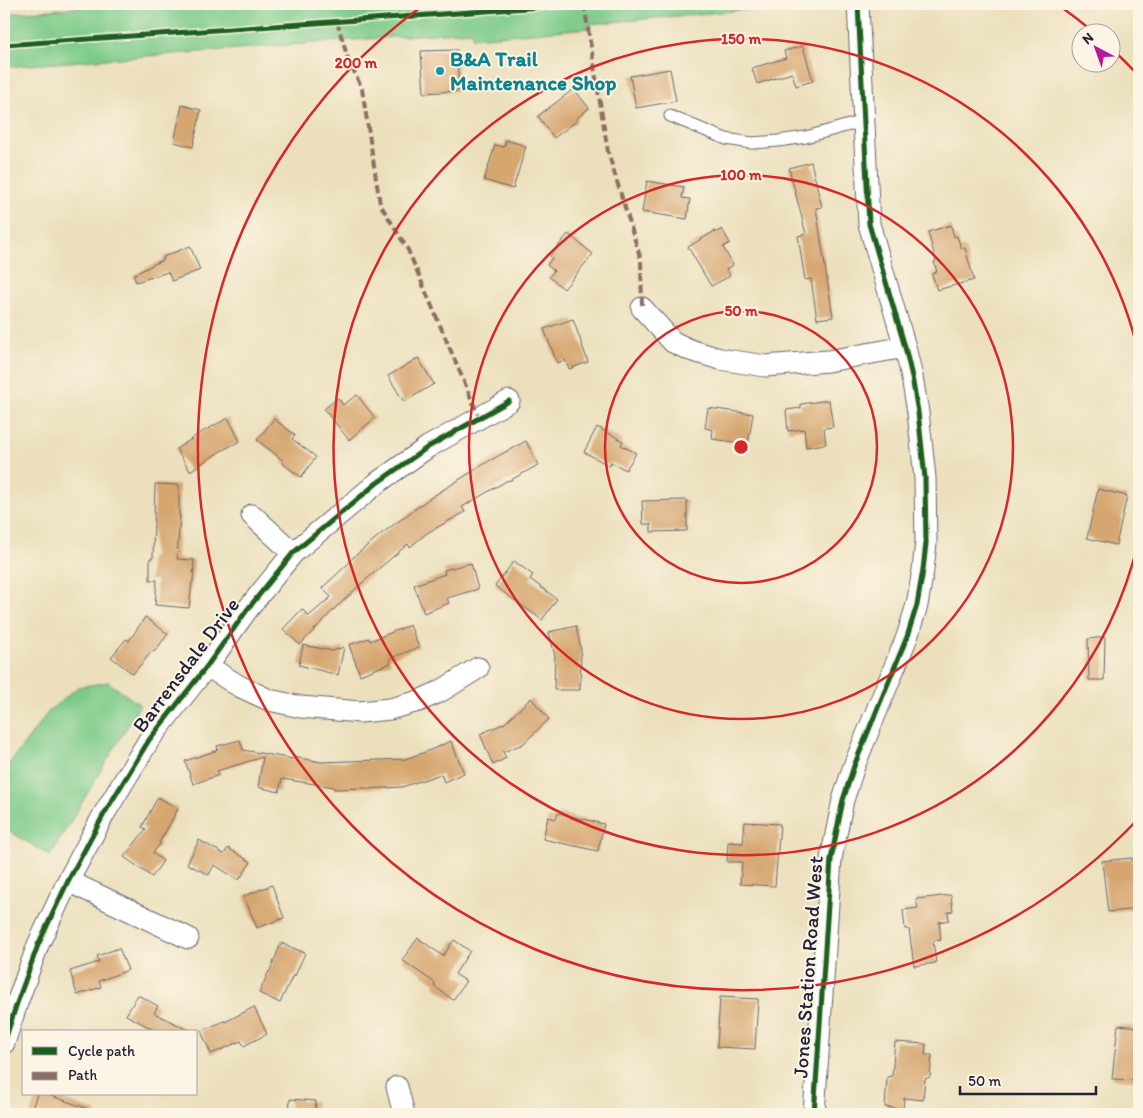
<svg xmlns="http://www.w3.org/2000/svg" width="1143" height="1118" font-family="Itim,sans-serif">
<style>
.green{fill:#7cca89;stroke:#4f7662}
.building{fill:#d6a670}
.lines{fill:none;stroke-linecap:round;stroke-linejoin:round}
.lane-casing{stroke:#686468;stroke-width:13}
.street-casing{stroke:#686468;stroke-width:23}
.lane{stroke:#fff;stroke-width:11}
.street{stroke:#fff;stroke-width:21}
.quiet{stroke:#8d6e63;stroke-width:4;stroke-dasharray:8 4;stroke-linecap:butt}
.cycleway-casing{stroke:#fcf5e5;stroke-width:8}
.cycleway{stroke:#1b5e20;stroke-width:5}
.ring{fill:none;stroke:#d62828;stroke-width:2.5}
.culture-dot{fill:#0f9aa8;stroke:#fcf5e5;stroke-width:2}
.labels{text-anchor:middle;stroke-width:4;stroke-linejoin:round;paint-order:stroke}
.culture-label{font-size:21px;font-weight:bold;fill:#0d838f;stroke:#fcf5e5;text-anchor:start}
.street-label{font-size:21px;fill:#22223b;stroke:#fcf5e5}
.centre{fill:#d62828;stroke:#fcf5e5;stroke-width:2.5}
.ring-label{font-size:15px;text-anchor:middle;font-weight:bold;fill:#d62828;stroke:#fcf5e5;stroke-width:4;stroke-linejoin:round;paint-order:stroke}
</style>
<rect width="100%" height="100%" fill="#fcf5e5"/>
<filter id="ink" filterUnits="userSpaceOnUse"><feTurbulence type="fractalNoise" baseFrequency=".02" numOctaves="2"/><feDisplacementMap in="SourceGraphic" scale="10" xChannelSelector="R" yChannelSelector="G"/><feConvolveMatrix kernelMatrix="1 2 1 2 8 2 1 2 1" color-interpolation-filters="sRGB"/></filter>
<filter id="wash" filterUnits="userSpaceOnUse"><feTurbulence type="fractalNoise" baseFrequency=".0096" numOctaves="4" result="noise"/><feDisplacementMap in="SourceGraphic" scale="20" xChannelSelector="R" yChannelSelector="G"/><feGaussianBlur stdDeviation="1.12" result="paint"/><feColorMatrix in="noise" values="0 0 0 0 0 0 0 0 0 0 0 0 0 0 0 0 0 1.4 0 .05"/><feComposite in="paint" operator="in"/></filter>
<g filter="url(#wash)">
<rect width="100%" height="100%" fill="#ebdfbc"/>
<g class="green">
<polygon points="120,4 809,4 590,24 590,28 473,38 471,31 4,67 4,14"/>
<polygon points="108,682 140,705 50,856 4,828 4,771 49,711 78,687"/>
</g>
<g id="blocks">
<g class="building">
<polygon points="803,46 813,81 796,86 792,73 757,84 752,68 786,58 784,51"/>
<polygon points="457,50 459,91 424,93 421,51"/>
<polygon points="670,69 676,101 636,108 630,76"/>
<polygon points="574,89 589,108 576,119 577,121 554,138 538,116"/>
<polygon points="182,105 201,110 193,147 174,142"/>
<polygon points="506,140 526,146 513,189 484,180 495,145 504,147"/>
<polygon points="811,162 822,207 816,208 833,317 817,319 811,279 805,280 798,236 806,234 789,168"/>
<polygon points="647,181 684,187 682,198 690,199 687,219 642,212"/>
<polygon points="951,225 954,237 957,236 961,248 965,248 974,280 937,290 932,274 937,272 934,262 936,261 928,232"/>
<polygon points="722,229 730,243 723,247 733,265 726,269 730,276 711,286 688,247 715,231 715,233"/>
<polygon points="568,234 593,254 564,289 549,277 554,271 547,265 552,258 550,256"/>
<polygon points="190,246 200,270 172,281 168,272 136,282 133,275 164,259 163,257"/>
<polygon points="573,319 588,362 569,369 565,360 557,363 544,329"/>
<polygon points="418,358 434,384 404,402 388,376"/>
<polygon points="357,395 375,418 349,440 324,409 338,398 343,405"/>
<polygon points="829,400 833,427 824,428 826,444 806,447 804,429 788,431 786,410 801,408 801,404"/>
<polygon points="708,408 753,414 748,444 712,439 713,430 705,428"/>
<polygon points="228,418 240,441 221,451 190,471 176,449 202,432"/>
<polygon points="274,419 295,435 292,439 316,457 301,477 282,463 284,461 257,440"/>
<polygon points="597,427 623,441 621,445 636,453 626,470 611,462 610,466 584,452"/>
<polygon points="526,441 538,465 509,481 508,480 462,507 465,512 427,533 410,547 408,544 362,583 339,605 338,605 300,645 283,629 302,609 309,616 331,597 322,588 350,562 349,561 381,534 430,498 489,461"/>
<polygon points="155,484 179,485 179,515 180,515 177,559 194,560 193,582 192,582 189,608 155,605 157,580 150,580 150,558 153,558"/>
<polygon points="1098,489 1127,496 1116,545 1087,538"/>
<polygon points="687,500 687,531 651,532 651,524 643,524 642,501"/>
<polygon points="514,561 533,575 530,579 557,599 542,620 495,586"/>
<polygon points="471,563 478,589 447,598 449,603 424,613 414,585 445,574 444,570"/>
<polygon points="145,617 168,634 154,652 152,651 133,674 111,657 126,639 129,641"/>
<polygon points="410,625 419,647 389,659 391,663 360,675 349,645 369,638 370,641"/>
<polygon points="576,626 581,650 580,690 554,690 555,656 549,632"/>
<polygon points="1105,637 1104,680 1089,680 1088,639"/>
<polygon points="303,645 333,651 344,647 338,675 299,665"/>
<polygon points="531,698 549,719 523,744 503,752 506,758 493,765 480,734 505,723"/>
<polygon points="240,740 243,750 293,759 294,757 321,762 405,759 428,751 451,741 464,773 444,782 441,774 402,787 366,789 366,788 334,789 334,787 282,779 279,792 258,787 263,757 217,771 219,775 193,784 185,761 218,750 217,746"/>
<polygon points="158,797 178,809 159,843 160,844 153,853 163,861 152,877 124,857 146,829 142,827"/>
<polygon points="558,813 604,824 598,851 543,839 548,817 556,819"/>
<polygon points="745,822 780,824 775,886 740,884 742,862 727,862 728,842 743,843"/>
<polygon points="199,840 224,854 228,848 251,862 239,880 214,865 209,875 187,864"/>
<polygon points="1132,858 1136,891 1139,891 1139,909 1108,912 1102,861"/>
<polygon points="272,885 284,918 257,928 244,896"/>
<polygon points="951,895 953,911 948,912 949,920 939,922 941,940 933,941 936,963 914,966 909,929 905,929 903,910 918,908 916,899"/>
<polygon points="418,938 443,956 454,940 470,951 455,974 466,981 453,1000 434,986 435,983 402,960"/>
<polygon points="281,943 305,953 295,976 293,975 280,1003 259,993 269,971 270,971"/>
<polygon points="119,948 128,970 99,981 101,987 77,995 70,971 99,962 97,956"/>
<polygon points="138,995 158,1006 154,1013 192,1032 158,1032 126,1015"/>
<polygon points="720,997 758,999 755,1049 717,1047"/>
<polygon points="254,1007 267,1034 244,1046 241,1041 211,1054 201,1031 224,1021 225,1022"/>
<polygon points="1118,1025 1139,1027 1138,1080 1112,1079"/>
<polygon points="895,1042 926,1044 925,1055 932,1055 930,1077 925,1079 923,1100 904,1098 903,1109 885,1107 887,1077 892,1076"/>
<polygon points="37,1094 46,1094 97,1112 96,1114 30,1114"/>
<polygon points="290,1099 316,1101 315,1114 289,1114"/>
</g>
</g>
</g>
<g filter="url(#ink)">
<use href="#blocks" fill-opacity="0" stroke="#686468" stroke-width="1"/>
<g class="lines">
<g class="lane-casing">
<polyline id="lane" points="670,116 726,139 752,143 778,141 806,137 864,121"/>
</g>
<g class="street-casing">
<g id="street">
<polyline points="642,308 673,342 690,350 720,359 765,366 828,361 905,347"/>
<polyline points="252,515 293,553"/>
<polyline points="207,666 239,686 269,700 301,707 360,712 390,709 419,701 441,691 478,668"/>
<polyline points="68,881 188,938"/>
<polyline points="4,1043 17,1003 38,945 68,881 104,814 149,740 207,666 247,610 293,553 377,483 428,447 509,401"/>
<polyline points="397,1087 404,1114"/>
<polyline points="814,1114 831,859 843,800 854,766 907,637 917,605 923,570 926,543 925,478 918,412 912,377 905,347 869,224 858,4"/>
</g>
</g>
<use href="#lane" class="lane"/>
<use href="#street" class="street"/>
<g class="quiet">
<polyline points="584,4 608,152 641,260 642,308"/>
<polyline points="337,21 347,56 362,89 380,204 408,250 479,417"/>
</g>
<g class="cycleway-casing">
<g id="cycleway">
<polyline points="4,45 585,4"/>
<polyline points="4,1043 17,1003 38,945 68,881 104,814 149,740 207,666 247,610 293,553 377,483 428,447 509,401"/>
<polyline points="814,1114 831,859 843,800 854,766 907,637 917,605 923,570 926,543 925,478 918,412 912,377 905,347 869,224 858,4"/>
</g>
</g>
<use href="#cycleway" class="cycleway"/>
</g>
</g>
<g class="ring">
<circle cx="741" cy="447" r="136"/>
<circle cx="741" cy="447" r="272"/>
<path d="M1139 539A408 408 0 1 1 1139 355"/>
<path d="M1139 818A544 544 0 1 1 425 4M1057 4A544 544 0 0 1 1091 30M1112 49A544 544 0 0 1 1139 76"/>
</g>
<circle class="culture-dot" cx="440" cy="71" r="5"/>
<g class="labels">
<g class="culture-label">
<text x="450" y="66">B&amp;A Trail<tspan x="450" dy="24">Maintenance Shop</tspan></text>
</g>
<g class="street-label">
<text transform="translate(186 665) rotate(-53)" y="7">Barrensdale Drive</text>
<text transform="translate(808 967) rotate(-86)" y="7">Jones Station Road West</text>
</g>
</g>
<circle cx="741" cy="447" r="8" class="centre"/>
<g class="ring-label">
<text x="741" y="44">150 m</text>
<text x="356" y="68">200 m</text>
<text x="741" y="180">100 m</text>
<text x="741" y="316">50 m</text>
</g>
<rect width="1143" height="1118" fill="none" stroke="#fcf5e5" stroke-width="20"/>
<rect x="22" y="1030" width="175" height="65" fill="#fcf5e5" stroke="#a5a1a1"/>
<rect x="32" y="1047" width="25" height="8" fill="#1b5e20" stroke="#a5a1a1"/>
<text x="68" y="1056" font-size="15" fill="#22223b">Cycle path</text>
<rect x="32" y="1072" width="25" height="8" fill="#8d6e63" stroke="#a5a1a1"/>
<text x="68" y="1080" font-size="15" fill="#22223b">Path</text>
<g transform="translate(1096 48) rotate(319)"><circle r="24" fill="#fcf5e5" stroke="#a5a1a1"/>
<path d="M0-4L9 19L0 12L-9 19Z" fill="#b5179e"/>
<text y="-8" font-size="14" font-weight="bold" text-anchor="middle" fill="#22223b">N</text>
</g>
<path d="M960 1086v8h136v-8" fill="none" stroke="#22223b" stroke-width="2.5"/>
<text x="968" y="1086" font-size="15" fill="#22223b" stroke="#fcf5e5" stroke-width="4" paint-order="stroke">50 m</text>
</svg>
